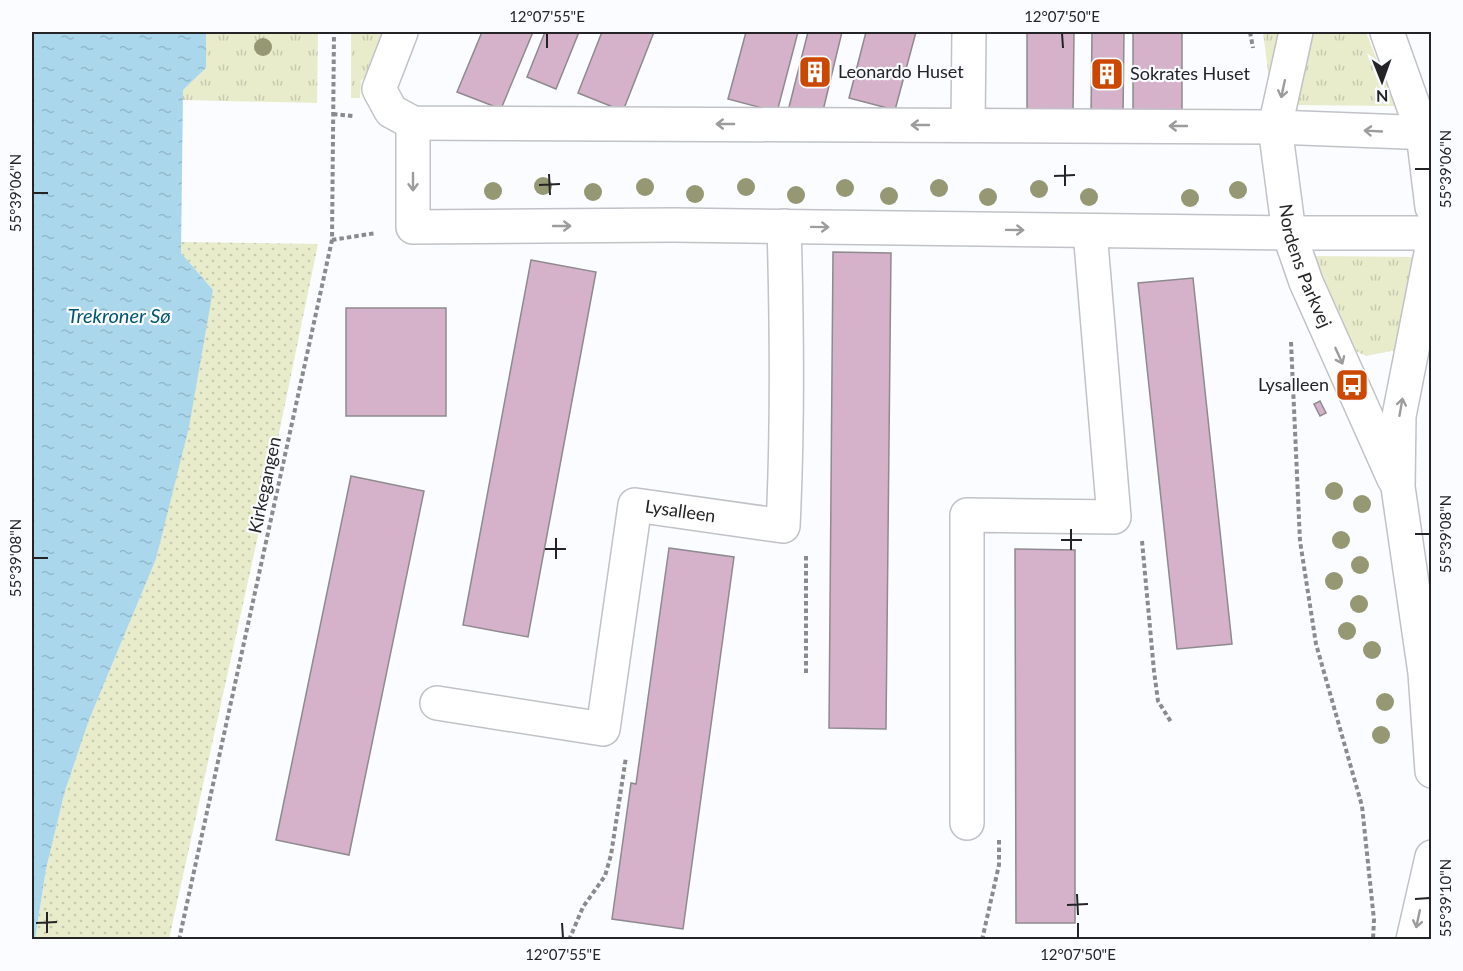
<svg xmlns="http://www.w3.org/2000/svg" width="1463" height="971" font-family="Lato,sans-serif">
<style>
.grass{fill:url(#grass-tufts)}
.park{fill:url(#park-dots)}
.water{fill:url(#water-ripples)}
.building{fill:#d6b1ca;stroke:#8e8a8d;stroke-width:1.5}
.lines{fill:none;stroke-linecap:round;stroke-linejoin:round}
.minor-casing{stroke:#c0c2c7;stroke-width:36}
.path{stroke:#8b8b8e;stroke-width:4;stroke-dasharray:4.5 3;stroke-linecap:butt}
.minor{stroke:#fff;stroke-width:33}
.tree{fill:#959873}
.oneway{stroke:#9c9c9d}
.ticks{fill:none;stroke:#242426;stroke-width:2}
.labels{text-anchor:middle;stroke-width:4.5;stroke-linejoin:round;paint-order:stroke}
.poi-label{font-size:18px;fill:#242426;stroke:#fafcff;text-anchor:start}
.street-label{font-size:18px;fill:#242426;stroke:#fafcff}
.water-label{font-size:20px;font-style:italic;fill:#015674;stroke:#fafcff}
.neatline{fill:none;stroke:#242426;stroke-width:2}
.ticks-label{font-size:15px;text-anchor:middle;fill:#242426}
</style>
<defs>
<pattern id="grass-tufts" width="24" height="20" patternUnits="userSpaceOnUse" patternTransform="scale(1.5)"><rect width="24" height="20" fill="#e8eccb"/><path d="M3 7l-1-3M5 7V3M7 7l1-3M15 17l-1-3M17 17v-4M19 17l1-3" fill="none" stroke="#c7caae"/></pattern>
<pattern id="park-dots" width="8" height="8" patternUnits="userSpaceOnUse" patternTransform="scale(1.5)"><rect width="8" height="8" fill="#e8eccb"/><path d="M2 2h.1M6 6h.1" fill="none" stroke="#c7caae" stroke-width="1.8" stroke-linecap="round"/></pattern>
<pattern id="water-ripples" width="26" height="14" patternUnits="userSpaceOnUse" patternTransform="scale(1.5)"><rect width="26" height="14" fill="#abd7ec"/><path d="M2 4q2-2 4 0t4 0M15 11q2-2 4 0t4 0" fill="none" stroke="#93b8ca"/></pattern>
</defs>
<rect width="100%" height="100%" fill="#fafcff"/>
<g class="grass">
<polygon points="206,32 318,32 317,103 183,100 183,90 206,68"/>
<polygon points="351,32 386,32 368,77 361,80 360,98 351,98"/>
<polygon points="1263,32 1286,32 1271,94"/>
<polygon points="1311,32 1366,32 1395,106 1294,105"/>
<polygon points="1314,256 1415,257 1396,350 1366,356 1356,351"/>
</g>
<polygon class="park" points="181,242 318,244 256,545 169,939 35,940 46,869 65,791 89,720 156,559 213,290 181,253"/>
<polygon class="water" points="32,32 206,32 206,68 183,90 181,253 213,290 189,427 156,559 89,720 65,791 46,869 35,940 32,939"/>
<g class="building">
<polygon points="482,32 533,32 501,109 457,92"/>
<polygon points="545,32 579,32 556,89 527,77"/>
<polygon points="602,32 654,32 623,111 578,93"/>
<polygon points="746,32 798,32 777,112 728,99"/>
<polygon points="808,32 842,32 821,119 788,111"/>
<polygon points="866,32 916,32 895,110 849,98"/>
<polygon points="1027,32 1074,32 1073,114 1027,114"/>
<polygon points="1092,32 1124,32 1123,117 1091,117"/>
<rect x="1133" y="32" width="49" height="82"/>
<polygon points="833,252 891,253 886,729 829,728"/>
<polygon points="531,260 596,272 528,637 463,625"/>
<polygon points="1193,278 1232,644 1177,649 1138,283"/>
<rect x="346" y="308" width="100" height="108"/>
<polygon points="1320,401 1326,413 1320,416 1314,404"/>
<polygon points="351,476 424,491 349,855 276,840"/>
<polygon points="669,548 734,557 683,929 612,919 631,783 636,784"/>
<polygon points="1015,549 1075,550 1075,923 1016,923"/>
</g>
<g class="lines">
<g class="minor-casing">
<g id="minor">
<polyline points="401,32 379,89 391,111 413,123 1275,127 1432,133"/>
<path id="s1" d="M1296 32 1275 127 1289 233 1306 282 1394 479"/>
<polyline points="1387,32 1423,133 1432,207"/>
<polyline points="413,123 413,227 674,225 1289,233 1432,233"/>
<polyline points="968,125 969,32"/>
<polyline points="1432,248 1399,416 1398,487 1425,673 1432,771"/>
<path id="s2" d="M437 703 603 729 635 505 783 526C788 426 787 327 784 226"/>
<polyline points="967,823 967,515 1114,517 1090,231"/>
<polyline points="1413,940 1432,857"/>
</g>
</g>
<g class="path">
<polyline points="1250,32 1253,48"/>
<polyline points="333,114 353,116"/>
<polyline points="332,240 376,233"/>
<polyline points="1291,342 1300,541 1316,644 1362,806 1374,920 1373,940"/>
<polyline points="1142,541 1154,671 1158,701 1171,722"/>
<polyline points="806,673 806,555"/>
<polyline points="179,940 332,240 334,32"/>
<polyline points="569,940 583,907 605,876 611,855 626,757"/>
<polyline points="982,940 999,865 999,840"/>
</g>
<use href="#minor" class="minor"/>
</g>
<g class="tree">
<circle cx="263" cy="47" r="9"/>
<circle cx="543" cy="186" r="9"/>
<circle cx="645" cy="187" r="9"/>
<circle cx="746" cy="187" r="9"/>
<circle cx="845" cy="188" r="9"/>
<circle cx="939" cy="188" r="9"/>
<circle cx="1039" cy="189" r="9"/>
<circle cx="1238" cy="190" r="9"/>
<circle cx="493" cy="191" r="9"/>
<circle cx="593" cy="192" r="9"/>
<circle cx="695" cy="194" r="9"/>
<circle cx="796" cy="195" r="9"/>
<circle cx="889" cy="196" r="9"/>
<circle cx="988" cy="197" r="9"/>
<circle cx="1089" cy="197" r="9"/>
<circle cx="1190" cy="198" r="9"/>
<circle cx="1334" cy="491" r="9"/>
<circle cx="1362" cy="504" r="9"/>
<circle cx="1341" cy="540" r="9"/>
<circle cx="1360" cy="565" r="9"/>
<circle cx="1334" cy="581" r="9"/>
<circle cx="1359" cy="604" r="9"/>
<circle cx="1347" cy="631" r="9"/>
<circle cx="1372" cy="650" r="9"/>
<circle cx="1385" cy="702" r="9"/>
<circle cx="1381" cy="735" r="9"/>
</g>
<defs><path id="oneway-shaft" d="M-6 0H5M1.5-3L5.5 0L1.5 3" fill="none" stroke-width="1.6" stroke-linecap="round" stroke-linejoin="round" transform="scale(1.5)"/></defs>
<g class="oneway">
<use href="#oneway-shaft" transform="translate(1283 89) rotate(102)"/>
<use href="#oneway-shaft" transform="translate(725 124) rotate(-180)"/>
<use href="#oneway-shaft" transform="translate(920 125) rotate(-180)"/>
<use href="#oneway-shaft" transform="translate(1178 126) rotate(-180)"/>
<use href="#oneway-shaft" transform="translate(1373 131) rotate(-177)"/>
<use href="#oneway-shaft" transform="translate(413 182) rotate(90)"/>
<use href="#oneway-shaft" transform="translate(562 226)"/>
<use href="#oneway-shaft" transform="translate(820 227) rotate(1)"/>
<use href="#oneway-shaft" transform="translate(1015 230) rotate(1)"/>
<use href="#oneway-shaft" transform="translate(1339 356) rotate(66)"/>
<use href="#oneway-shaft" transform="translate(1401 407) rotate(-80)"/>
<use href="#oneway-shaft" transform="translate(1418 919) rotate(102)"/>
</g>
<path class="ticks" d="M547 33V48M1062 33 1063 48M1065 165V186M1415 169H1430M549 174 550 195M1054 176 1075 175M539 185 560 184M33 193H48M1071 529V550M1415 534H1430M556 538V559M1061 540H1082M545 549H566M33 558H48M1077 894 1078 915M1415 899 1430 898M1067 905 1088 904M47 912V933M36 923 57 922M562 923 563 938M1078 923V938"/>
<defs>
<g id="building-square" transform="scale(1.725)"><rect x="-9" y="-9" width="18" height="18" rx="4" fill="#cc4700" stroke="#fafcff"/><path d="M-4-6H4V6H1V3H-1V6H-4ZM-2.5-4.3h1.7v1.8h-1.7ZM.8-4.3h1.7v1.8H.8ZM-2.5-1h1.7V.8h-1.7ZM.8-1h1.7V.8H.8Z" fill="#fff"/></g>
<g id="bus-square" transform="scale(1.725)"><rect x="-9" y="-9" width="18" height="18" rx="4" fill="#cc4700" stroke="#fafcff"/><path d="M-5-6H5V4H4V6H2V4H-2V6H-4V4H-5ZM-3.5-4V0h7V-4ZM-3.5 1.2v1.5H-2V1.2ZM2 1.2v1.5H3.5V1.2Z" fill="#fff"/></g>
</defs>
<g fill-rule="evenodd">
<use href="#building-square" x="815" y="72"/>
<use href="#building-square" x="1107" y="74"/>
<use href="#bus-square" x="1352" y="385"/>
</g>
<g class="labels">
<g class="poi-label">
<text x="838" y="78">Leonardo Huset</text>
<text x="1130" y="80">Sokrates Huset</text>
<text x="1329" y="391" text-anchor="end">Lysalleen</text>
</g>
<g class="street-label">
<text dy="6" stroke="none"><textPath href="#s1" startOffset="240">Nordens Parkvej</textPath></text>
<text transform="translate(265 485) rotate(-78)" y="6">Kirkegangen</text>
<text dy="6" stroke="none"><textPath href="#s2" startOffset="440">Lysalleen</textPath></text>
</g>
<g class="water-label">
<text x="119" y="323">Trekroner Sø</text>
</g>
</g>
<rect width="1463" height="971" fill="none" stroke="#fafcff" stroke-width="66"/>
<g transform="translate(1382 81) rotate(179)" stroke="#fafcff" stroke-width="4.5" paint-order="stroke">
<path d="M0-4.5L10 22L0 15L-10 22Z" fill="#242426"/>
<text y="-9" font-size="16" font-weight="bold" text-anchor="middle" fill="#242426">N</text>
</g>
<rect x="33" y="33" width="1397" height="905" class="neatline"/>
<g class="ticks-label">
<text x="547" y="22">12°07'55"E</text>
<text x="1062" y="22">12°07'50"E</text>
<text transform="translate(1446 169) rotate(-90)" y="5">55°39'06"N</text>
<text transform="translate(16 193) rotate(-90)" y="5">55°39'06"N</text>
<text transform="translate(1446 534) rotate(-90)" y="5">55°39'08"N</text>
<text transform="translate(16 558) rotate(-90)" y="5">55°39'08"N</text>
<text transform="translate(1446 898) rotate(-90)" y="5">55°39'10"N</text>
<text x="563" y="960">12°07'55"E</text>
<text x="1078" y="960">12°07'50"E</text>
</g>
</svg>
